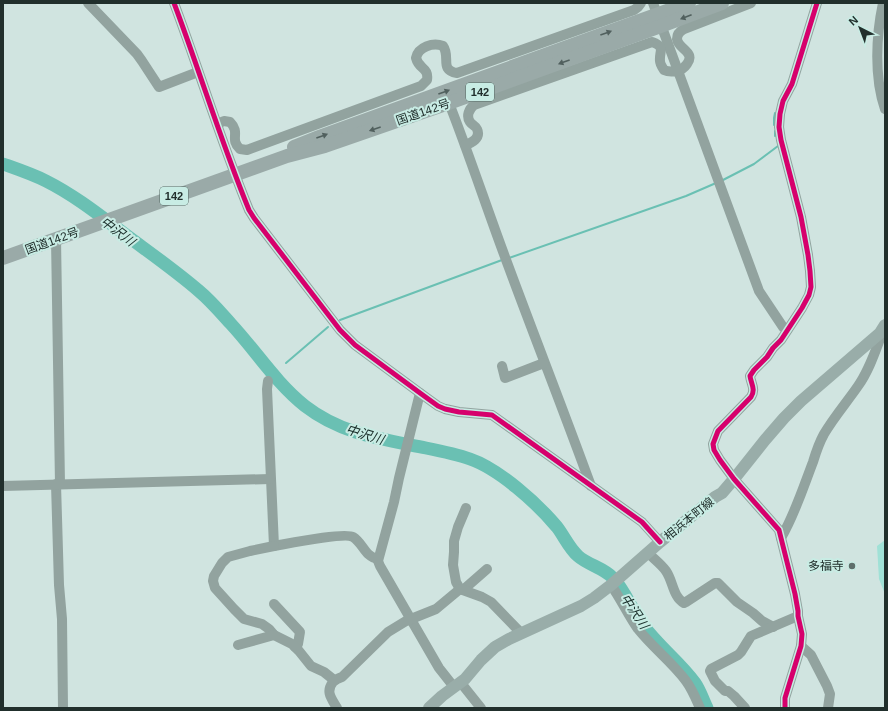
<svg xmlns="http://www.w3.org/2000/svg" width="888" height="711" font-family="Helvetica,'Noto Sans JP',sans-serif">
<style>
.green{fill:#a0e1d6}
.lines{fill:none;stroke-linecap:round;stroke-linejoin:round}
.stream{stroke:#6ac0b3;stroke-width:2}
.river{stroke:#6ac0b3;stroke-width:13}
.minor{stroke:#92a39f;stroke-width:10}
.major{stroke:#99ada9;stroke-width:12}
.highway{stroke:#9aaaa8;stroke-width:14}
.cycleway-casing{stroke:#c8ece4;stroke-width:8}
.cycleway{stroke:#d6006c;stroke-width:5}
.oneway{fill:#51605e}
.poi-dot{fill:#5e6e6b;stroke:#c8ece4;stroke-width:1.5}
.labels{text-anchor:middle;stroke-width:4;stroke-linejoin:round;paint-order:stroke}
.shield{fill:#c8ece4;stroke:#536863;stroke-width:1}
.shield-label{font-size:11px;font-weight:bold;fill:#212f2c}
.street-label{font-size:12px;fill:#212f2c;stroke:#c8ece4}
.poi-label{font-size:12px;fill:#212f2c;stroke:#c8ece4;text-anchor:end}
.water-label{font-size:13px;font-style:italic;fill:#1a2e2a;stroke:#c8ece4}
</style>
<rect width="100%" height="100%" fill="#d0e4e0"/>
<polygon class="green" points="885,540 885,594 879,579 877,546"/>
<g class="lines">
<g class="stream">
<polyline points="774,125 774,118 775,113"/>
<polyline points="775,131 775,136"/>
<polyline points="723,180 754,164 778,146"/>
<polyline points="509,258 686,196 716,183"/>
<polyline points="340,320 502,260"/>
<polyline points="286,363 328,327"/>
<polyline points="272,374 276,371"/>
</g>
<path class="river" d="M3 164C17 169 32 174 46 181 76 196 103 218 130 238 153 255 177 272 199 291 211 301 221 313 231 324 256 351 276 383 305 406 341 434 382 439 426 448 441 451 456 454 470 459 499 469 537 503 557 527 564 536 569 548 578 556 588 565 604 568 613 578 625 590 632 611 643 625 658 646 680 662 695 683 700 690 703 700 707 708"/>
<g class="minor">
<polyline points="88,3 137,54 142,61 159,87 198,72"/>
<path d="M174 3C200 72 221 142 249 210L254 218 340 330 355 345 420 393 438 406 445 409 459 412 492 415 642 522 660 542"/>
<polyline points="653,3 759,291 783,327 787,330"/>
<path d="M883 3C876 36 874 77 885 109"/>
<path d="M449 103C469 154 486 206 505 257 533 333 563 409 591 486"/>
<path d="M217 124 224 121 230 122C241 133 229 139 240 149L247 150 421 86 427 80C429 67 419 70 416 58 418 47 433 42 443 46 451 57 439 70 457 73L634 10 638 7 641 3"/>
<path d="M465 145C472 143 481 138 477 129 476 126 472 125 470 122 466 116 469 109 474 105L652 42C666 47 659 51 660 61 660 64 662 67 664 70 668 72 672 72 677 71 681 70 685 67 687 64 696 52 678 49 677 39 677 34 680 31 684 29L751 3"/>
<polyline points="56,239 60,484"/>
<polyline points="502,366 505,378 544,363"/>
<path d="M268 381 267 389 274 546C286 544 345 532 353 537 363 543 365 557 378 559"/>
<polyline points="420,393 399,478 394,502 378,561 380,566 439,668 454,687"/>
<polyline points="56,484 59,585 62,619 63,708"/>
<polyline points="3,486 270,479"/>
<path d="M781 538C795 514 803 488 813 462 816 452 819 443 824 434 834 417 847 402 858 386 868 372 874 355 880 339L881 336 880 333"/>
<polyline points="274,546 250,551 228,557 222,563 214,576 213,581 215,588 234,609 244,619 262,624 269,629 274,635"/>
<path d="M648 553C654 559 661 564 666 571 673 581 673 597 684 603L686 602 715 583H718L737 602 753 613 762 621 773 627"/>
<path d="M611 585C621 599 628 615 638 629 653 648 672 662 686 681 692 689 696 699 700 708"/>
<polyline points="460,589 456,582 453,565 454,552 454,541 458,527 466,508"/>
<polyline points="463,590 487,569"/>
<polyline points="274,604 300,632 298,644 295,647"/>
<polyline points="238,645 274,635 292,644 299,651 311,666 324,672 334,680"/>
<polyline points="801,646 811,655 827,686 830,694 828,708"/>
<polyline points="461,683 481,708"/>
<path d="M337 708C332 699 325 692 333 682 335 680 339 678 342 677L388 632 406 621 436 609 460 589 482 597 491 602 521 633"/>
<polyline points="745,708 734,696 728,691 725,691 715,681 710,671 711,669 738,655 741,652 751,636 798,616"/>
<path d="M785 708V698L801 646 802 634 798 616V611L795 594 779 530 734 479 720 460 714 450 713 444 718 431 751 397C756 389 751 384 750 376L754 370 767 357 773 348 781 340 802 308 809 295 811 287 810 271 808 255 801 217 781 140 779 127 780 114 783 101 792 84 817 3"/>
</g>
<polyline class="major" points="429,708 442,696 465,679 481,660 495,647 509,639 581,606 594,598 611,585 660,542 715,497 722,493 734,479 765,440 784,418 801,401 880,333 885,325"/>
<g class="highway">
<polyline points="294,147 319,137 689,3"/>
<polyline points="3,258 287,156 325,146 449,103 661,26 722,3"/>
</g>
<g class="cycleway-casing">
<g id="cycleway">
<path d="M174 3C200 72 221 142 249 210L254 218 340 330 355 345 420 393 438 406 445 409 459 412 492 415 642 522 660 542"/>
<path d="M785 708V698L801 646 802 634 798 616V611L795 594 779 530 734 479 720 460 714 450 713 444 718 431 751 397C756 389 751 384 750 376L754 370 767 357 773 348 781 340 802 308 809 295 811 287 810 271 808 255 801 217 781 140 779 127 780 114 783 101 792 84 817 3"/>
</g>
</g>
<use href="#cycleway" class="cycleway"/>
</g>
<defs><path id="oneway-solid" d="M-6-.8H1V-3.2L6.5 0L1 3.2V.8H-6Z"/></defs>
<g class="oneway">
<use href="#oneway-solid" transform="translate(686 17) rotate(159)"/>
<use href="#oneway-solid" transform="translate(606 33) rotate(-20)"/>
<use href="#oneway-solid" transform="translate(564 62) rotate(160)"/>
<use href="#oneway-solid" transform="translate(444 92) rotate(-20)"/>
<use href="#oneway-solid" transform="translate(375 129) rotate(161)"/>
<use href="#oneway-solid" transform="translate(322 136) rotate(-20)"/>
</g>
<circle class="poi-dot" cx="852" cy="566" r="4"/>
<g class="labels">
<g class="shield">
<rect x="466" y="83" width="28" height="18" rx="3"/>
<rect x="160" y="187" width="28" height="18" rx="3"/>
</g>
<g class="shield-label">
<text x="480" y="96">142</text>
<text x="174" y="200">142</text>
</g>
<g class="street-label">
<text transform="translate(423 112) rotate(-19)" y="4">国道142号</text>
<text transform="translate(52 241) rotate(-20)" y="4">国道142号</text>
<text transform="translate(689 519) rotate(-39)" y="4">相浜本町線</text>
</g>
<g class="poi-label">
<text x="844" y="570">多福寺</text>
</g>
<g class="water-label">
<text transform="translate(118 231) rotate(37)" y="5">中沢川</text>
<text transform="translate(365 434) rotate(17)" y="5">中沢川</text>
<text transform="translate(635 611) rotate(56)" y="5">中沢川</text>
</g>
</g>
<rect width="888" height="711" fill="none" stroke="#212f2c" stroke-width="8"/>
<g transform="translate(860 28) rotate(318)" stroke="#c8ece4" stroke-width="3" paint-order="stroke">
<path d="M0-3L7 15L0 10L-7 15Z" fill="#212f2c"/>
<text y="-6" font-size="11" font-weight="bold" text-anchor="middle" fill="#212f2c">N</text>
</g>
</svg>
